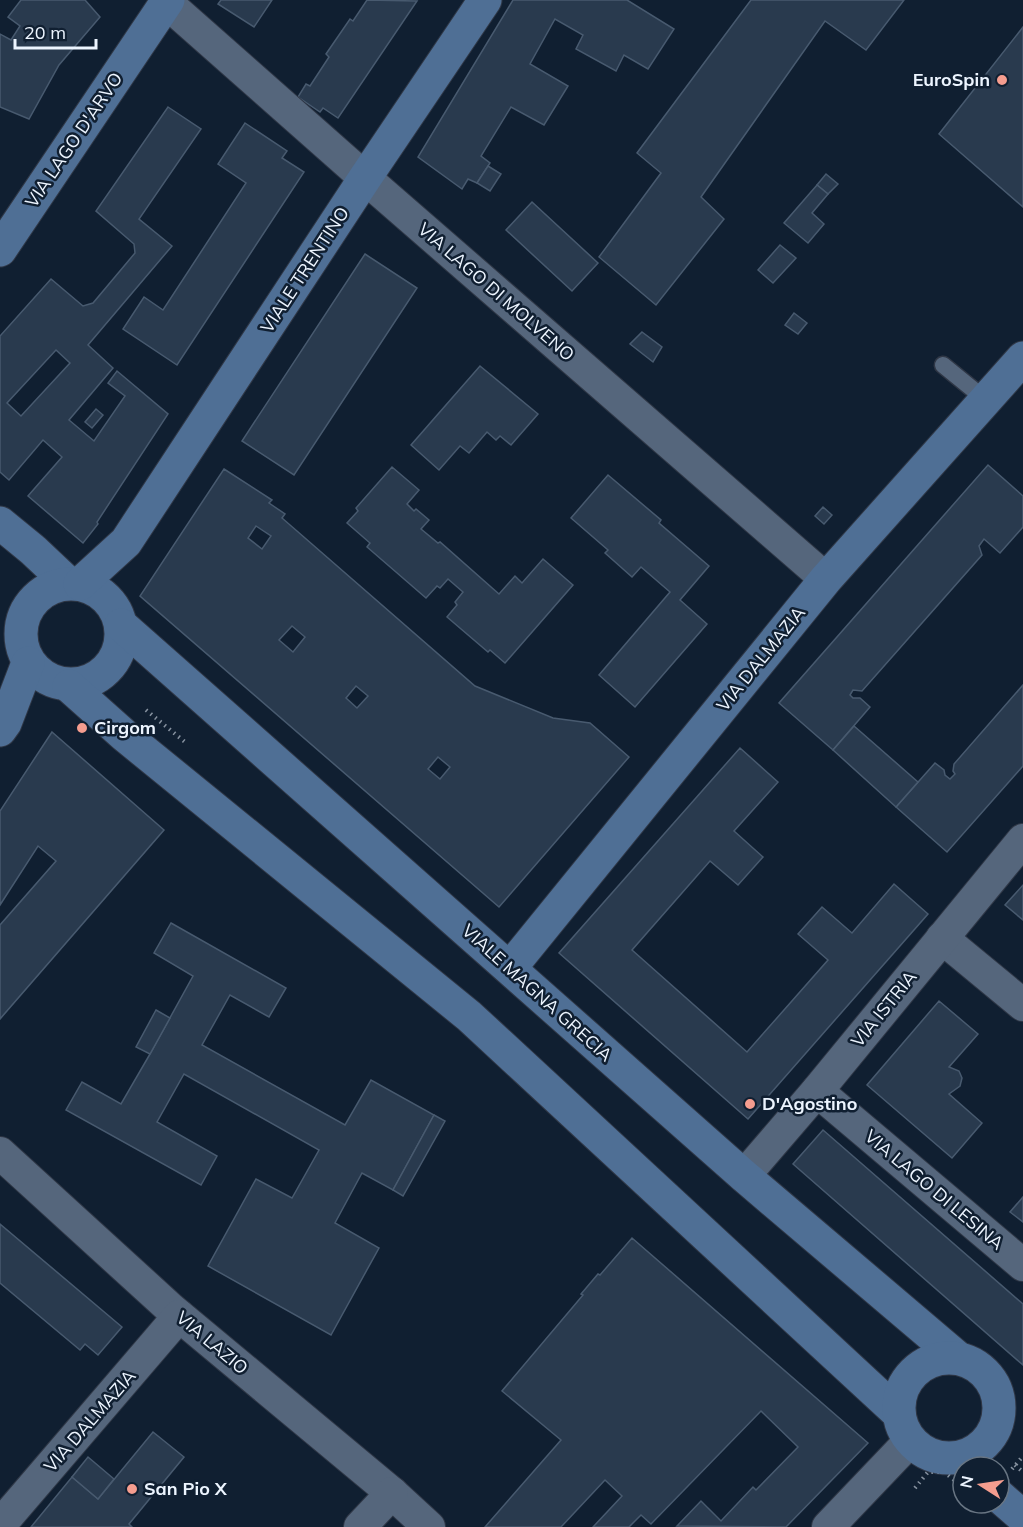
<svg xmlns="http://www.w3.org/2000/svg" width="1023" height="1527" font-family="Mulish,sans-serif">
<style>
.building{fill:#293a4e;stroke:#485a6f;stroke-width:1.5;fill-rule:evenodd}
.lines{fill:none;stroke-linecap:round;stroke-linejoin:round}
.lane-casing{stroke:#2f3746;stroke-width:19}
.street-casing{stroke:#2f3746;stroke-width:34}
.secondary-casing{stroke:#2f3746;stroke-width:35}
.path{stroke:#86919f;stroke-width:4;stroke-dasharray:1.5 4.5;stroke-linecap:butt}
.lane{stroke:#55667c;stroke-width:16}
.street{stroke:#55667c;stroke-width:32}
.secondary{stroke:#4f6f95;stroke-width:33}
.poi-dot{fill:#f59d8f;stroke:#101f31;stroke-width:2}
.labels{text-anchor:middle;stroke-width:5;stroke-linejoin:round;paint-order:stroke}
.poi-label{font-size:18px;font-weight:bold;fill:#edf5ff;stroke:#101f31;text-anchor:start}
.street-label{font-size:18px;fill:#edf5ff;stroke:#101f31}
</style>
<rect width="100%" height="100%" fill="#101f31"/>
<g class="building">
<polygon points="21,0 85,0 100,17 59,65 29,119 0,107 0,34 11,40 20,26 8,17"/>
<polygon points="221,0 272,0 254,27 218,4"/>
<polygon points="367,0 417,1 338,118 323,108 320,112 298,97 306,84 310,86 329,57 326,54 350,19 353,21"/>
<polygon points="513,0 627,0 674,29 648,69 624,55 616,71 576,49 583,35 555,19 530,64 568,86 544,125 511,107 481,156 490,163 477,183 468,179 462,189 418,157"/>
<polygon points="751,0 904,0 866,50 825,21 701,197 724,219 656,305 599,257 661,173 637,153"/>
<polygon points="1023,27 1023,207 939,134"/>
<path d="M168 107 201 129 139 219 172 246 88 345 113 368 69 420 94 441 125 396 108 383 117 371 168 414 97 522 98 524 83 543 28 496 62 457 43 440 9 480 0 472V336L51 279 83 306 93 303 135 253 134 244 96 211ZM56 350 70 363 21 416 7 403Z"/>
<polygon points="245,123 287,151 282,158 304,172 177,365 123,329 144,297 163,310 246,183 218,164"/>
<polygon points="488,166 501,174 490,191 477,183"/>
<polygon points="826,174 838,184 828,194 817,185"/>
<polygon points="817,185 828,194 812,213 824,224 808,243 784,223"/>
<polygon points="532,202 598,263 572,291 506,230"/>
<polygon points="780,245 796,258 773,283 758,270"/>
<polygon points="365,254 417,288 294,475 242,441"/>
<polygon points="794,313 807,323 798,334 785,325"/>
<polygon points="642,332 662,347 653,362 630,344"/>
<polygon points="480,366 538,414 511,445 500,436 496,440 487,432 469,453 460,446 439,470 411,445"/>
<polygon points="96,409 103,415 92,428 85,422"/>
<polygon points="988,465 1023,496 1023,527 1000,553 984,539 979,546 982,555 862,691 853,690 850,695 853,698 860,698 870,707 833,750 779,703"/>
<polygon points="392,467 419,490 407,504 414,511 416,509 429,520 421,529 438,543 440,542 499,594 515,576 522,583 543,559 573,585 505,663 490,650 488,652 447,617 457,605 455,602 463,592 448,579 440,588 437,586 426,598 367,547 370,543 347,523 358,511 356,508"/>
<path d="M224 469 272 500 269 503 285 514 282 518 475 686 553 718 590 723 629 757 499 907 140 596ZM256 526 271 536 262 549 248 538ZM292 626 305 637 293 652 279 640ZM356 686 368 696 357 708 346 698ZM438 757 450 767 440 779 428 769Z"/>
<polygon points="608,475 661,520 659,523 709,566 680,600 707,624 635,707 599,675 670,592 641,567 632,577 605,553 608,550 571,518"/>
<polygon points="823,507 832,515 824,524 815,516"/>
<polygon points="1023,685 1023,766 947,852 896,807 935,763 944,770 945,775 950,779 955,774 953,771 954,764"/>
<polygon points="854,726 918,782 896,807 833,750"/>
<polygon points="52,732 164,830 0,1019 0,925 56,861 38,846 0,905 0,811"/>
<polygon points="740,748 778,782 734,831 763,857 738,885 710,861 632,950 747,1052 828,960 798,934 822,907 852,933 894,884 928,914 748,1119 559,953"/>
<polygon points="1023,885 1023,920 1005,905"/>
<polygon points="171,923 286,988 269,1017 230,995 202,1045 345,1125 371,1080 434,1115 393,1190 362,1173 335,1223 379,1248 331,1335 208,1266 256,1179 292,1198 319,1150 184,1074 157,1122 217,1156 201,1185 66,1110 82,1082 121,1104 150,1054 193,976 154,953"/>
<polygon points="939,1001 978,1034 949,1067 959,1071 962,1078 960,1086 949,1094 982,1123 952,1158 867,1085"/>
<polygon points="156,1010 170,1018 150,1054 136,1047"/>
<polygon points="434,1115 445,1121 403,1196 393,1190"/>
<polygon points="823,1130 1023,1304 1023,1365 793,1164"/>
<polygon points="1023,1197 1023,1222 1010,1212"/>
<polygon points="0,1224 122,1327 98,1355 85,1344 80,1350 0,1283"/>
<polygon points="632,1238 868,1443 786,1527 677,1526 701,1501 721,1521 753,1487 756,1490 798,1447 761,1411 651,1524 641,1515 629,1527 593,1527 622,1496 605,1480 561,1527 485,1527 561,1440 502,1391 583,1295 581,1294 598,1274 600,1275"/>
<polygon points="153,1432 184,1457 129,1524 132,1527 31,1527 72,1477 98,1499"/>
<polygon points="88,1457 114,1479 98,1499 72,1477"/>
</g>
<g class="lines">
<g class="lane-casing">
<polyline id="lane" points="943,365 986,400"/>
</g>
<g class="street-casing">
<g id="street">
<polyline points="167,3 365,178 826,579"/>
<polyline points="942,938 1023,1005"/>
<polyline points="817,1091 1023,1265"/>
<polyline points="0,1153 171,1309 392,1493 429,1527"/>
<polyline points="744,1176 817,1091 1023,840"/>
<polyline points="0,1525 179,1316"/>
<polyline points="360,1527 392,1493"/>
<polyline points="828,1527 910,1441"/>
</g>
</g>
<g class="secondary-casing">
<g id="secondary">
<polyline points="0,250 168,0"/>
<polyline points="0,523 33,550 68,583"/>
<circle cx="71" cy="634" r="50"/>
<polyline points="80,584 126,542 365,178 485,0"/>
<polyline points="121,625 744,1176 957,1357"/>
<polyline points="69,686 124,735 469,1016 898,1413"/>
<polyline points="0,730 5,723 28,663"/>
<polyline points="510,968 826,579 1023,358"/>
<circle cx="949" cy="1408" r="50"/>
<polyline points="999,1496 1023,1517"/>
</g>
</g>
<g class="path">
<polyline points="146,710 185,742"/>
<polyline points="1015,1465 1023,1472"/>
<polyline points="1012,1469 1023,1456"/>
<polyline points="915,1488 928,1472 944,1472 963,1487"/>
</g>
<use href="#lane" class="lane"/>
<use href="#street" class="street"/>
<use href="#secondary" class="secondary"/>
</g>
<g class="poi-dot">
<circle cx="1002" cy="80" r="6"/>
<circle cx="82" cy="728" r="6"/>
<circle cx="750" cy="1104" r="6"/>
<circle cx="132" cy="1489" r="6"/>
</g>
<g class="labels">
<g class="poi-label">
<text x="990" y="86" text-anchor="end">EuroSpin</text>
<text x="94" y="734">Cirgom</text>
<text x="762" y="1110">D'Agostino</text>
<text x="144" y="1495">San Pio X</text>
</g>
<g class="street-label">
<text transform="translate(74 140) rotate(-56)" y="6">VIA LAGO D'ARVO</text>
<text transform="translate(305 270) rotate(-57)" y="6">VIALE TRENTINO</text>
<text transform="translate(496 292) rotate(41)" y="6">VIA LAGO DI MOLVENO</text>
<text transform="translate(761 659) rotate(-51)" y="6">VIA DALMAZIA</text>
<text transform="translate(537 993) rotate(42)" y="6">VIALE MAGNA GRECIA</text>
<text transform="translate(884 1009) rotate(-51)" y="6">VIA ISTRIA</text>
<text transform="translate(934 1190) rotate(40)" y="6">VIA LAGO DI LESINA</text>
<text transform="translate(212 1343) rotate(40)" y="6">VIA LAZIO</text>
<text transform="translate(90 1421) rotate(-49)" y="6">VIA DALMAZIA</text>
</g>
</g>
<g transform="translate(981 1485) rotate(282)"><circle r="28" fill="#101f31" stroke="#687583" stroke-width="1.5"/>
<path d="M0-4.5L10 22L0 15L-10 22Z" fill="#f59d8f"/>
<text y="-9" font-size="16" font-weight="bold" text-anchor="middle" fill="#edf5ff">N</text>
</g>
<path d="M15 39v9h81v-9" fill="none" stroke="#edf5ff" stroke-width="3"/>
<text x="24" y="39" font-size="18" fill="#edf5ff" stroke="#101f31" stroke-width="4.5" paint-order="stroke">20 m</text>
</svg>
